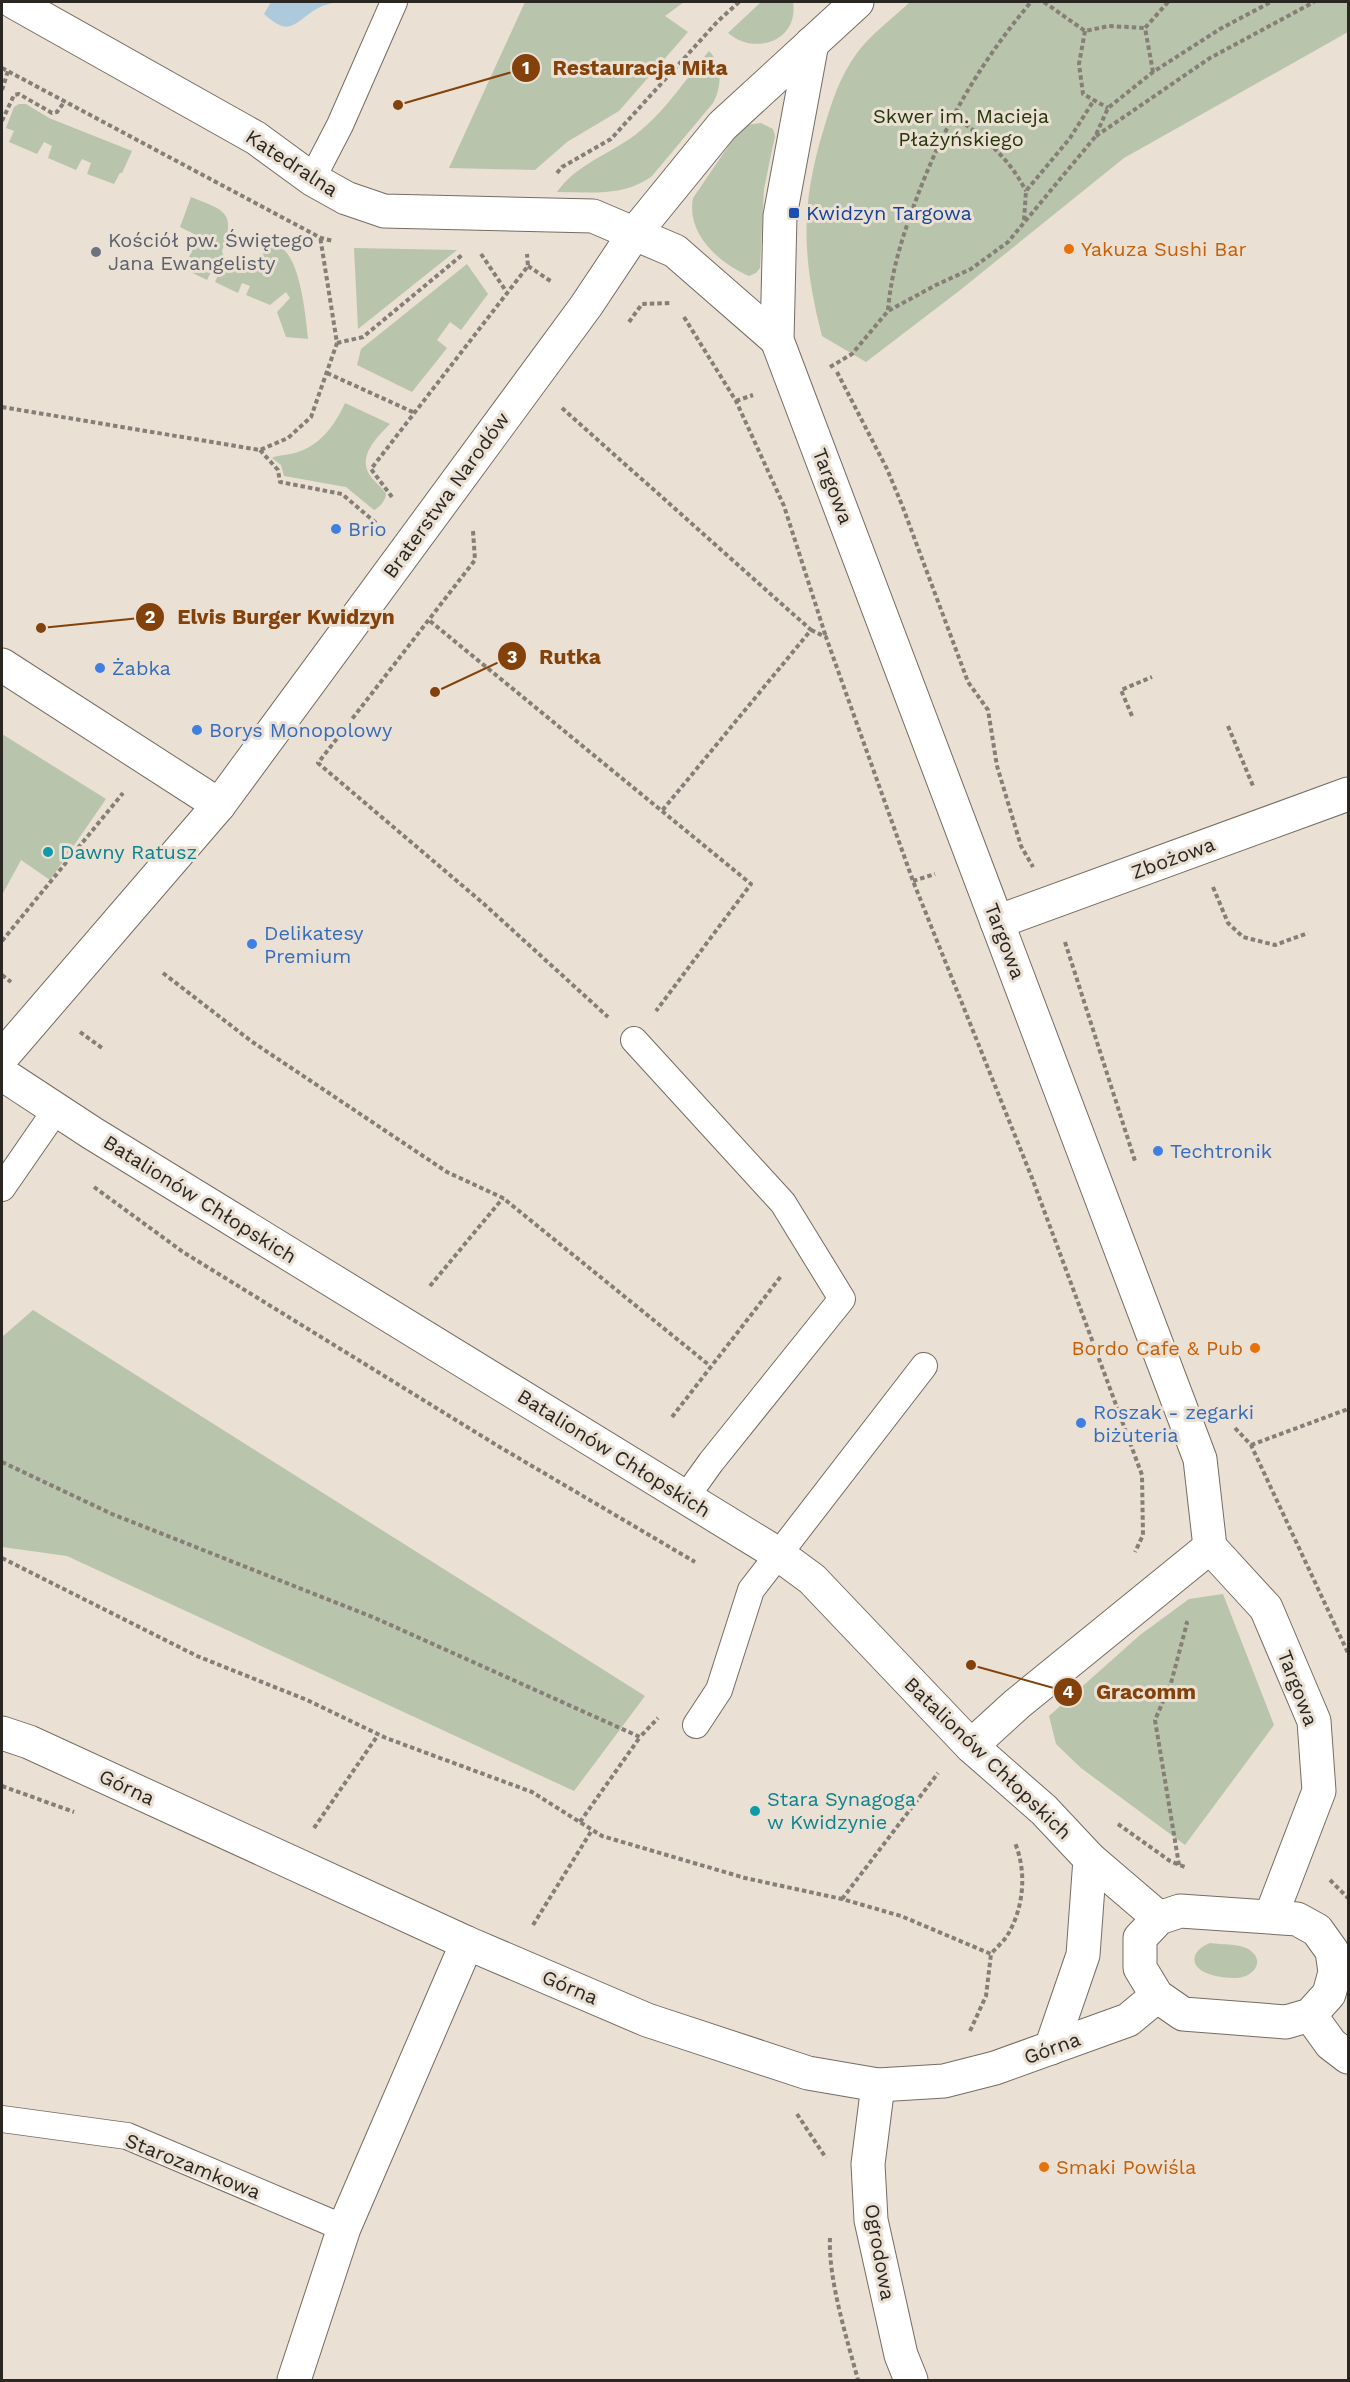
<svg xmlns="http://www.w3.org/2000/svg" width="1350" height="2382" font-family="'Work Sans',sans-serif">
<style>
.green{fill:#b9c4ac}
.water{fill:#adcadc}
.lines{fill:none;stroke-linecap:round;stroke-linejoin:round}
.lane-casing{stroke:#756c62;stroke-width:28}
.street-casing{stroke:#756c62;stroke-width:35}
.secondary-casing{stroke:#756c62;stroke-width:35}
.path{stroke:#867f77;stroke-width:4;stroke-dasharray:4.5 3;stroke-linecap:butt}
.lane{stroke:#fff;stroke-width:26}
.street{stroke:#fff;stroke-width:33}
.secondary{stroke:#fff;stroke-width:33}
.transit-dot{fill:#1a4fb4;stroke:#eae0d3;stroke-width:2}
.food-dot{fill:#e8710a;stroke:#eae0d3;stroke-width:2}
.worship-dot{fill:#6b7280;stroke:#eae0d3;stroke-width:2}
.shop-dot{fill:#3f7fe0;stroke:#eae0d3;stroke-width:2}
.culture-dot{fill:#0f9aa8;stroke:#eae0d3;stroke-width:2}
.labels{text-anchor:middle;stroke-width:6;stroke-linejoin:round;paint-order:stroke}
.park-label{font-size:20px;fill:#273608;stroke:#eae0d3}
.street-label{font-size:20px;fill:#2a2622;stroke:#eae0d3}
.transit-label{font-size:20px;fill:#164399;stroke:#eae0d3;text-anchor:start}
.worship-label{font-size:20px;fill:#5b616d;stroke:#eae0d3;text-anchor:start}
.food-label{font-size:20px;fill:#c56008;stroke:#eae0d3;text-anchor:start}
.shop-label{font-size:20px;fill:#366cbe;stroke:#eae0d3;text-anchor:start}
.culture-label{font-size:20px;fill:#0d838f;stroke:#eae0d3;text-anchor:start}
.leader{fill:none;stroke:#83420b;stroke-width:2}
.callout-dot{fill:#83420b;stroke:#eae0d3;stroke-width:2}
.mark-label{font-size:18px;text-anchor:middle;font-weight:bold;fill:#fff}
.callout-label{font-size:21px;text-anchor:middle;font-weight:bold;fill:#83420b;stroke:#eae0d3;stroke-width:6;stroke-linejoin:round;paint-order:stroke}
</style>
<rect width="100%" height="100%" fill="#eae0d3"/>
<g class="green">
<polygon points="525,2 684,2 665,16 688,32 619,111 567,142 535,170 449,168"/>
<path d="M761 2H793C799 41 755 56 728 33Z"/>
<path d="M910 2H1348V32L1124 158 959 291 866 362 822 336C802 257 800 206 824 128 832 101 840 76 857 53 871 34 893 18 910 2Z"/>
<path d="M709 51C723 65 722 87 713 103L652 176C624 197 590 192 557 192 577 164 608 155 635 135 664 113 686 79 709 51Z"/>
<polygon points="19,104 26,104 49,118 132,151 122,173 120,173 114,184 87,174 91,163 82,159 76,170 48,158 52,146 44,142 37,154 9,142 14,131 6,128 14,107"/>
<path d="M761 123 773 129 775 136 764 189 760 268 756 273 749 276C719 263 686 234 693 198L738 132 746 125Z"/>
<path d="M191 197C226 211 236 212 222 251 226 267 240 269 254 267L269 245C275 245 282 247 286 252 301 269 306 317 308 339L286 337 277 312 290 298 286 292 270 305 246 295 250 286 242 283 238 293 215 282 219 273 212 270 207 280 184 269 198 236 180 227Z"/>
<polygon points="354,248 457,250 358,329"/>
<polygon points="467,264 488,294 461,330 450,322 437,340 447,348 412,392 357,365 361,349"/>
<path d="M345 403 390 424C377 437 356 457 371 477 376 483 382 487 386 494 386 500 379 508 374 510L346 487 284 476 281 465 272 458C277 455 287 455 295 453 320 446 335 425 345 403Z"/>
<polygon points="2,734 106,799 50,880 21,860 2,895"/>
<polygon points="33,1310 645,1696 574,1791 67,1556 2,1547 2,1337"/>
<polygon points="1223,1594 1274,1725 1185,1845 1081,1768 1056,1744 1049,1716 1140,1635 1189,1599"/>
<path d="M1210 1943C1222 1945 1242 1943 1251 1951 1266 1963 1251 1978 1236 1978 1228 1978 1217 1977 1209 1974 1187 1966 1192 1950 1210 1943Z"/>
</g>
<path class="water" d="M271 2H341C331 3 322 5 313 11 291 27 288 35 264 14Z"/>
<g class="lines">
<g class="lane-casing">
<g id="lane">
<polyline points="312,179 340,125 394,2"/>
<polyline points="634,1040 783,1203 842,1299 711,1462 686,1497"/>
<polyline points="2,1188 56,1110"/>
<polyline points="696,1725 719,1690 751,1590 924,1366"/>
<polyline points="2,2119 127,2136 344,2228"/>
</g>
</g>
<g class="street-casing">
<g id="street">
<polyline points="14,2 256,138 312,179 346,198 384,211 593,216 675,251 777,340"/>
<polyline points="812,43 780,216 777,340 1200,1459 1210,1547 1017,1704 971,1746"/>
<polyline points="2,665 219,805"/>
<polyline points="997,922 1348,794"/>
<polyline points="1210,1547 1266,1608 1314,1721 1319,1791 1271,1916"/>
<polyline points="878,2085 868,2164 871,2220 901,2355 911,2380"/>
<polyline points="294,2380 344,2228 467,1943"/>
</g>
</g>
<g class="secondary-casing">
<g id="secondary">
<polyline points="2,1057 219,805 586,306 634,234 722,126 857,2"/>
<polyline points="2,1074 92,1133 778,1554 812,1579 971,1746 1044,1810 1090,1859 1159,1918"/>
<polyline points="2,1733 29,1742 467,1943 647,2020 808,2073 878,2085 944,2081 995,2068 1128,2020 1157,1996"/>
<polygon points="1180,1911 1297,1919 1317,1930 1332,1951 1335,1972 1329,1994 1310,2015 1286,2022 1183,2014 1157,1996 1140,1968 1140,1938 1159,1918"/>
<polyline points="1310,2015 1331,2044 1348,2057"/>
<polyline points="1051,2048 1083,1955 1090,1859"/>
</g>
</g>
<g class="path">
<polyline points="1044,2 1085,31 1109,26 1145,28"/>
<polyline points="1085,31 1079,64 1083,94 1108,108"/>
<polyline points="2,68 321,238 333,241"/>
<polyline points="1153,72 1145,28 1168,2"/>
<polyline points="2,90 8,71"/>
<path d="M953 115C985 139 1007 155 1026 191"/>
<polyline points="2,121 14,95 19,94 52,113 57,112 65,101"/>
<polyline points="1096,136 1210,58 1314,2"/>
<polyline points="557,173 562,167 611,139 718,21 739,2"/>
<polyline points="1024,220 1026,191 1070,138 1094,100"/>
<polyline points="481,254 506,291"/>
<polyline points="528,266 552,282"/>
<path d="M888 310C891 274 901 241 913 208 941 130 978 65 1031 2"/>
<polyline points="684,317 736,401 784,506 826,637"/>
<polyline points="629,322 642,304 670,303"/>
<polyline points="337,343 363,337 462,255"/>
<polyline points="830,367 852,354 888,311 936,285 971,269 1008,242 1095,137 1108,108 1153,72 1220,29 1271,2"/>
<polyline points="837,372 887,469 902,505 968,682 988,710 997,766 1021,846 1033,867"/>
<polyline points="327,373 415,413"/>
<polyline points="736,401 753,395"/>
<polyline points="2,407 260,450 288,438 311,417 337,343 320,236"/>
<polyline points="562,408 811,630 661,812"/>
<polyline points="260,450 278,470 280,482 342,494 376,523"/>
<polyline points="392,497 371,469 528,266 527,254"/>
<polyline points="473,531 475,560 318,763 484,904 608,1017"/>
<polyline points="430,621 751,884 656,1011"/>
<polyline points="811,630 826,637 913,881 1032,1178 1142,1475 1143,1535 1135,1552"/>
<polyline points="1132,716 1121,690 1152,677"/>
<polyline points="1228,726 1253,786"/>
<polyline points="913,881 935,874"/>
<polyline points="1213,887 1228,923 1243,937 1275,945 1308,933"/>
<polyline points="2,941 123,793"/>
<polyline points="1065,942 1135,1161"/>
<polyline points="163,973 251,1041 447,1172 503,1198 709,1365"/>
<polyline points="2,975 11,982"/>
<polyline points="80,1032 102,1048"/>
<polyline points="94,1187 183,1252 498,1446 695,1562"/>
<polyline points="430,1286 503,1198"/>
<polyline points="672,1417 782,1275"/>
<polyline points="1235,1428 1251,1445 1348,1653"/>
<polyline points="1251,1445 1348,1409"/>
<polyline points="2,1462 112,1514 375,1618 640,1737 658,1718"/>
<path d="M2 1558 197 1656 307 1700 386 1738 532 1792 602 1836 745 1878 842 1899 901 1916 991 1954C996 1948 1003 1942 1007 1936 1024 1908 1027 1872 1015 1843"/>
<polyline points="2,1786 74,1812"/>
<polyline points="580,1822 640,1737"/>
<polyline points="1118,1824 1170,1861 1187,1868"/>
<polyline points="314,1828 378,1735"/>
<polyline points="1179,1865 1155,1720 1171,1683 1187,1623 1185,1622"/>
<polyline points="1330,1880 1348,1898"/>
<polyline points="842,1899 938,1773"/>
<polyline points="533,1925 592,1830"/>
<polyline points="970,2031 986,1996 991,1954"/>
<polyline points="797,2114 826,2158"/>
<path d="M830 2238C828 2279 847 2339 858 2380"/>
</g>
<use href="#lane" class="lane"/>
<use href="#street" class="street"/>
<use href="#secondary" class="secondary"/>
</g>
<rect class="transit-dot" x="788" y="207" width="12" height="12" rx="3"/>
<g class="food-dot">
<circle cx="1069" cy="249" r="6"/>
<circle cx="1255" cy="1348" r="6"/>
<circle cx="1044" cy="2167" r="6"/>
</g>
<circle class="worship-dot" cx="96" cy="252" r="6"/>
<g class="shop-dot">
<circle cx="336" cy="529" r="6"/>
<circle cx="100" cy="668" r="6"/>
<circle cx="197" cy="730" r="6"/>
<circle cx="252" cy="944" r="6"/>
<circle cx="1158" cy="1151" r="6"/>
<circle cx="1081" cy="1423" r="6"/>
</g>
<g class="culture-dot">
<circle cx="48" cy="852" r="6"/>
<circle cx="755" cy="1811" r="6"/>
</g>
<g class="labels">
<g class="park-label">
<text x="961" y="123">Skwer im. Macieja<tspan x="961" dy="23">Płażyńskiego</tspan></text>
</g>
<g class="street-label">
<text transform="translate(292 163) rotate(33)" y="7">Katedralna</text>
<text transform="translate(833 486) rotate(69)" y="7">Targowa</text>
<text transform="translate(446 495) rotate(-54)" y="7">Braterstwa Narodów</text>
<text transform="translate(1173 858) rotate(-20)" y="7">Zbożowa</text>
<text transform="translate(1005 941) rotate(69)" y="7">Targowa</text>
<text transform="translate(200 1199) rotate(32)" y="7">Batalionów Chłopskich</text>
<text transform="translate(614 1453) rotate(32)" y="7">Batalionów Chłopskich</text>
<text transform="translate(1298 1688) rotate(69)" y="7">Targowa</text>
<text transform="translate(988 1758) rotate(44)" y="7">Batalionów Chłopskich</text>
<text transform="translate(127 1787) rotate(25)" y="7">Górna</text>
<text transform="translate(570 1987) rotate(23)" y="7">Górna</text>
<text transform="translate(1052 2048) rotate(-20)" y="7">Górna</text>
<text transform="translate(193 2166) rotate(22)" y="7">Starozamkowa</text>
<text transform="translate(880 2252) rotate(80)" y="7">Ogrodowa</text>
</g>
<g class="transit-label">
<text x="806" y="220">Kwidzyn Targowa</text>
</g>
<g class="worship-label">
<text x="108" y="247">Kościół pw. Świętego<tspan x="108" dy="23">Jana Ewangelisty</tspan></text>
</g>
<g class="food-label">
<text x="1081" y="256">Yakuza Sushi Bar</text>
<text x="1243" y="1355" text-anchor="end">Bordo Cafe &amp; Pub</text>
<text x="1056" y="2174">Smaki Powiśla</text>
</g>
<g class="shop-label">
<text x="348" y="536">Brio</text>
<text x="112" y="675">Żabka</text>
<text x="209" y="737">Borys Monopolowy</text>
<text x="264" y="940">Delikatesy<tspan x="264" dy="23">Premium</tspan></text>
<text x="1170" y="1158">Techtronik</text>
<text x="1093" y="1419">Roszak - zegarki<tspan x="1093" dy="23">biżuteria</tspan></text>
</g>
<g class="culture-label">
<text x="60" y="859">Dawny Ratusz</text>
<text x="767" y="1806">Stara Synagoga<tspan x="767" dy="23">w Kwidzynie</tspan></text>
</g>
</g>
<path class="leader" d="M398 105L526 68M41 628L150 617M435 692L512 656M971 1665L1068 1692"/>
<g class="callout-dot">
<circle cx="398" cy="105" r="6"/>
<circle cx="41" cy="628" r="6"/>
<circle cx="435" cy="692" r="6"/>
<circle cx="971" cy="1665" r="6"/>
<circle cx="526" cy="68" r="15"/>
<circle cx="150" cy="617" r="15"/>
<circle cx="512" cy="656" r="15"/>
<circle cx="1068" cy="1692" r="15"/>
</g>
<g class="mark-label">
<text x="526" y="74">1</text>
<text x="150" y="623">2</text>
<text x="512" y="663">3</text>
<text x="1068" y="1698">4</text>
</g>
<g class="callout-label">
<text x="640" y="75">Restauracja Miła</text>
<text x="286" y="624">Elvis Burger Kwidzyn</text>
<text x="570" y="664">Rutka</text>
<text x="1146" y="1699">Gracomm</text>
</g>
<rect width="1350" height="2382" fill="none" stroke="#2a2622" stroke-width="6"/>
</svg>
